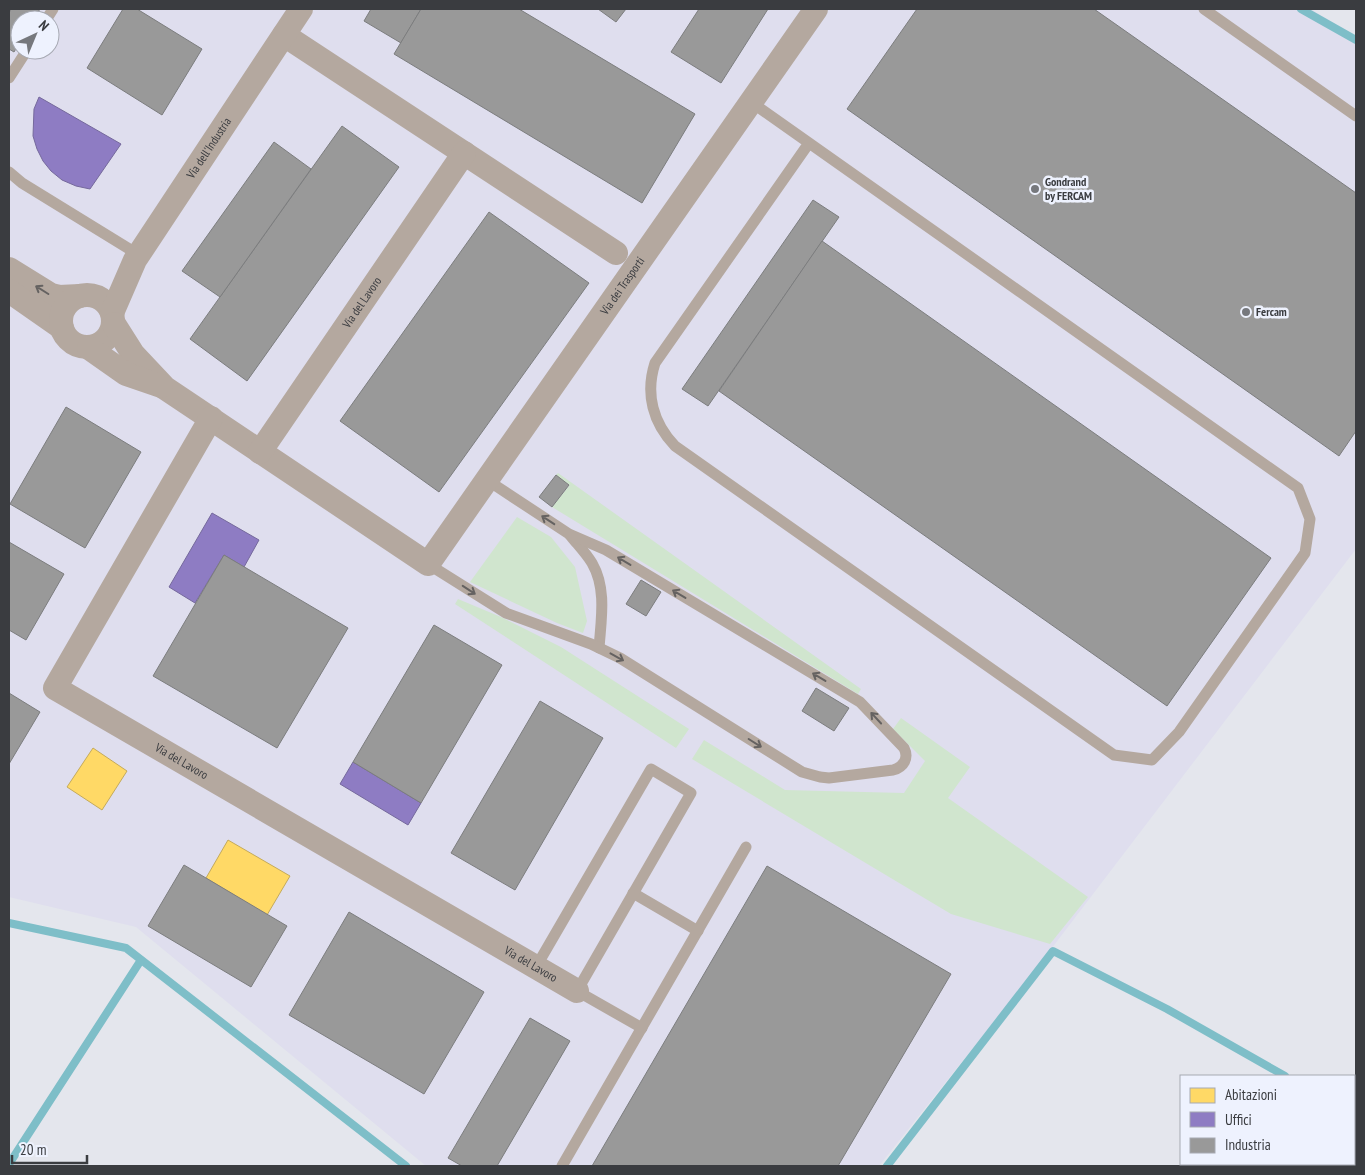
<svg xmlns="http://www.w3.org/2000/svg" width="1365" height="1175" font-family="'PT Sans Narrow',sans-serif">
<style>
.industrial{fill:#dfdeee;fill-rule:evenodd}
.green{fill:#d0e5ce}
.homes{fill:#ffd966;stroke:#c4aa5b}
.offices{fill:#8e7cc3;stroke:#75699c}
.industry{fill:#999;stroke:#7c7d7e}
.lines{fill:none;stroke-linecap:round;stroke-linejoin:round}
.stream{stroke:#7ebec8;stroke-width:8}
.service{stroke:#b4a89f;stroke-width:11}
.minor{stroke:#b4a89f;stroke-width:24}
.oneway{stroke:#656261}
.poi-dot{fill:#76787d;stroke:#eef2fe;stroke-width:2}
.labels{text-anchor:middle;stroke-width:5;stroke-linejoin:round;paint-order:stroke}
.street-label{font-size:12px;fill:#3a3c40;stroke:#eef2fe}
.poi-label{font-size:12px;font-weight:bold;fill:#3a3c40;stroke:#eef2fe;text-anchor:start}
</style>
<rect width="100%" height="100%" fill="#e4e6ed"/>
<path class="industrial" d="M9 9H1311L1356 37V549L1042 961 879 1166H426L136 927 9 897ZM20 20H50V50H20Z"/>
<g class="green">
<polygon points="558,473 861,689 858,694 552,507 569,486 556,475"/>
<polygon points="517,517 551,537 575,567 587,621 583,633 557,623 470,582"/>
<polygon points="458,599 501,617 561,647 689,729 676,748 455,604"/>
<polygon points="901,718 970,767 948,798 1088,897 1050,944 951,914 692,759 704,740 785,790 904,793 925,761 893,729"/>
</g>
<g class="homes">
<polygon points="93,748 127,771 102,810 67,787"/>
<polygon points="228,840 290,876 267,915 206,878"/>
</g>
<g class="offices">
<polygon points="39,97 121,144 90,189 76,186 62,180 51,171 43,161 37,149 33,136 34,109"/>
<polygon points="212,513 259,540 244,567 224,555 195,603 169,587"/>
<polygon points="353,762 421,803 408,825 340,784"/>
</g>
<g class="industry">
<polygon points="11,9 40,9 33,20 20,20 20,42 14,52 9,49 9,13"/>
<polygon points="123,9 137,9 202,49 162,115 87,68"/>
<polygon points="371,9 421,9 401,43 364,21"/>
<polygon points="421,9 519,9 695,114 642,203 394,54"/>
<polygon points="598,9 626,9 616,22"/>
<polygon points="699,9 768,9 721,83 671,52"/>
<polygon points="917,9 1094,9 1356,193 1356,431 1339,456 847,109"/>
<polygon points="342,126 399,167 247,381 190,339"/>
<polygon points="274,142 311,169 220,297 182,271"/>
<polygon points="813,200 839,217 708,406 682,389"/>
<polygon points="489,212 589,283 439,492 340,421"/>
<polygon points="822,241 1271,558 1167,706 719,391"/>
<polygon points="66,407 141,452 85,548 10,504"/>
<polygon points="556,475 569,485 552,507 539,497"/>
<polygon points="9,542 64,574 26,640 9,630"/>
<polygon points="224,555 348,628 277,748 153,676"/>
<polygon points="641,580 661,592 646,616 626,604"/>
<polygon points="434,625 502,665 421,803 353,762"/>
<polygon points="816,688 849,708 834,731 802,711"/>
<polygon points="9,693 40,712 9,764"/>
<polygon points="540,701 603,738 515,890 451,853"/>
<polygon points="184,865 287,926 251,987 148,926"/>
<polygon points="767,866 951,974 838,1166 592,1166"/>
<polygon points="349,912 484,992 424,1094 289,1015"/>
<polygon points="530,1018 570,1041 497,1166 462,1166 448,1158"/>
</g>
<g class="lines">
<g class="stream">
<polyline points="1301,9 1356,40"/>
<polyline points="9,923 126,948 406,1166"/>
<polyline points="1354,1116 1356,1117"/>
<polyline points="9,1164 141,960"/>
<polyline points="887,1166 1053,951 1167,1009 1285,1076"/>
</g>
<g class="service">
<polyline points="1204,9 1356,116"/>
<polyline points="46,20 53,9"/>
<polyline points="9,78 27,50"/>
<path d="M751 102 1298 488 1310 519 1305 553 1179 732 1152 760 1114 755 675 446C653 423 645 394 655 363L809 143"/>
<polyline points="9,172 22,183 139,255"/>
<path d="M570 535C577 544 586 553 592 563 607 589 601 620 599 648"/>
<path d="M428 564 506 613 591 644 620 658 802 772 820 777 829 778 893 770C904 767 909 758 904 748L860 702 606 550 569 534 487 480"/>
<polyline points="633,893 698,931"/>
<polyline points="536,967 651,769 691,793 577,991 642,1028"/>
<polyline points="562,1166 746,847"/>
</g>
<g class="minor">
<polyline points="284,35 616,253"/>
<polyline points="9,269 51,295 59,297 80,296"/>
<polyline points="9,291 62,328"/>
<circle cx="87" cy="321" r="26"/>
<path id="s1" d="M112 313 135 260 301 9"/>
<path id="s2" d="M114 324 133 354 165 388 428 564 816 9"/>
<polyline points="89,348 126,374 161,386"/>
<path id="s3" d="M211 418 55 688 577 991"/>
<path id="s4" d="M260 452 464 153"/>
</g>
</g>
<defs><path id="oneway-shaft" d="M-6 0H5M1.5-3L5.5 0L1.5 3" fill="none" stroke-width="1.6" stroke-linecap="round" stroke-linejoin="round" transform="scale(1.25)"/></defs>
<g class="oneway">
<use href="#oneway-shaft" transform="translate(42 290) rotate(-148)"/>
<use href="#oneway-shaft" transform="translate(548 520) rotate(-147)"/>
<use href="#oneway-shaft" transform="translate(624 561) rotate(-149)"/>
<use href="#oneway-shaft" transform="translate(469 590) rotate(33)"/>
<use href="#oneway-shaft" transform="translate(679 594) rotate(-149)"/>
<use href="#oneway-shaft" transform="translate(617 657) rotate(29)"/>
<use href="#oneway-shaft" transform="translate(819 677) rotate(-149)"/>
<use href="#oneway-shaft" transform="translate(876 718) rotate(-133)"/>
<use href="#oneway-shaft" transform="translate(755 743) rotate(32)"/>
</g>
<g class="poi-dot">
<circle cx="1035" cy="189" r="5"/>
<circle cx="1246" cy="312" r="5"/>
</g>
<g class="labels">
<g class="street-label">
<text dy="4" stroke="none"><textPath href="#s1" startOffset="192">Via dell'Industria</textPath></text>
<text dy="4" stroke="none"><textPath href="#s2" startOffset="738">Via dei Trasporti</textPath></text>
<text dy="4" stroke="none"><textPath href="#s4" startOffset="181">Via del Lavoro</textPath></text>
<text dy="4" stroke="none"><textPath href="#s3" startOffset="458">Via del Lavoro</textPath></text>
<text dy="4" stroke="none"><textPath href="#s3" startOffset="862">Via del Lavoro</textPath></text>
</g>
<g class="poi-label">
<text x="1045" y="186">Gondrand<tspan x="1045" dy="14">by FERCAM</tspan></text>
<text x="1256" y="316">Fercam</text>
</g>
</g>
<rect width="1365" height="1175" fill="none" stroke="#3a3c40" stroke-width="20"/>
<rect x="1180" y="1075" width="175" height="90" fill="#eef2fe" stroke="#a6a9b2"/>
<rect x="1190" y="1088" width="25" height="15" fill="#ffd966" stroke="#a6a9b2"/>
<text x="1225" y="1100" font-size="15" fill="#3a3c40">Abitazioni</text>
<rect x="1190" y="1112" width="25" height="15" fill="#8e7cc3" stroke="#a6a9b2"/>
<text x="1225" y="1125" font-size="15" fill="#3a3c40">Uffici</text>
<rect x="1190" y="1138" width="25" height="15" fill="#999999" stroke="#a6a9b2"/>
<text x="1225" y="1150" font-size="15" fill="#3a3c40">Industria</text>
<g transform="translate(35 35) rotate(44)"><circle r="24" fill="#eef2fe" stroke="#a6a9b2"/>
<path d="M0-4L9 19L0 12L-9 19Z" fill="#76787d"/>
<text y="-8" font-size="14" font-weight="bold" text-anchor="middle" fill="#3a3c40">N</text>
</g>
<path d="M12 1155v8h75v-8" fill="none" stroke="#3a3c40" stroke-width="2.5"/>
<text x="20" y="1155" font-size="15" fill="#3a3c40" stroke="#eef2fe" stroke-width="4" paint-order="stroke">20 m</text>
</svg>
